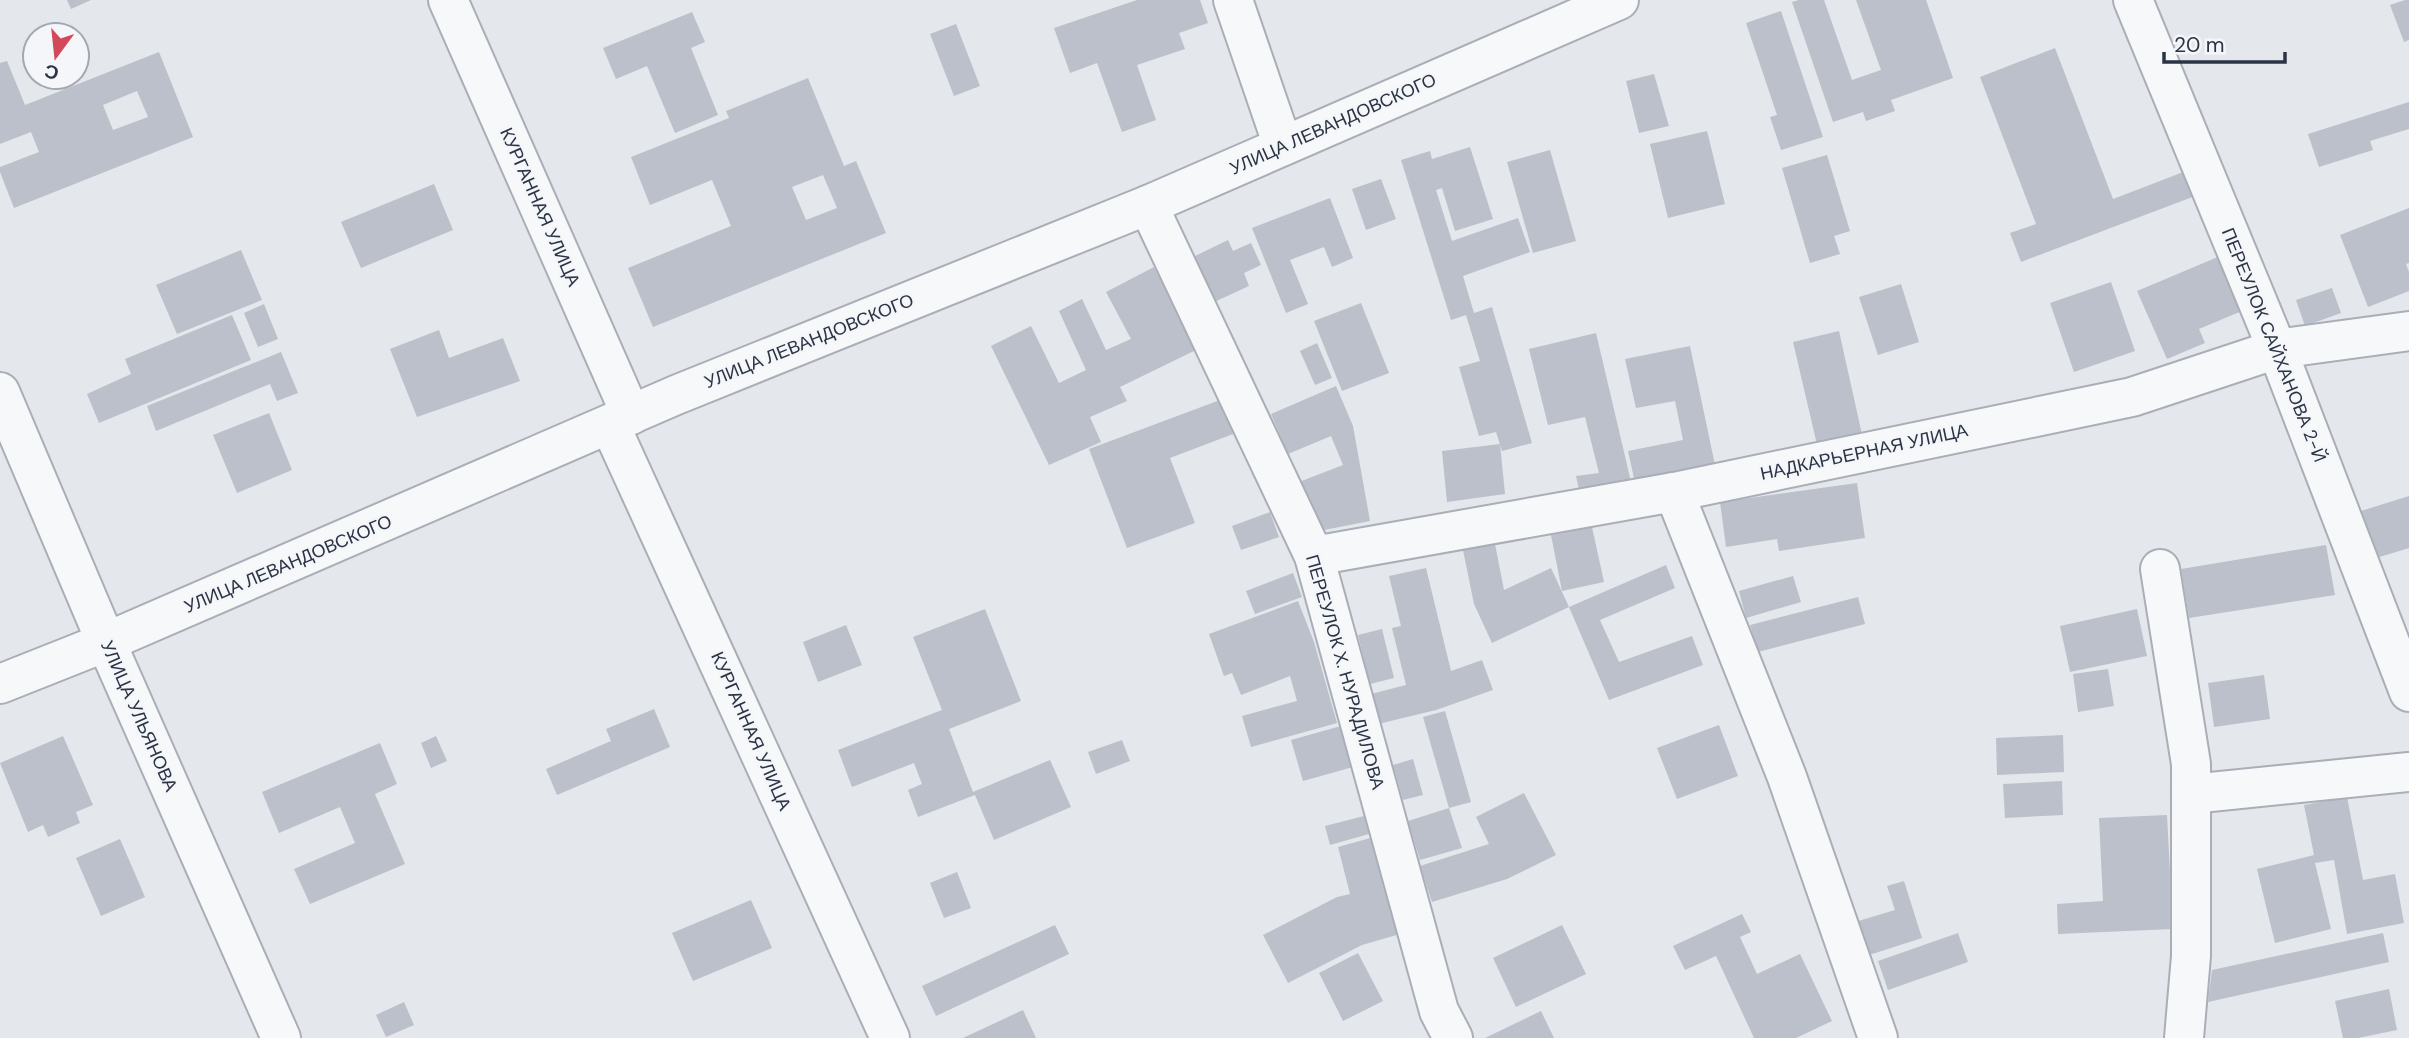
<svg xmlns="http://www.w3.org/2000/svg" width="2409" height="1038" font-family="'DM Sans',sans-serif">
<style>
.building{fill:#bbc0ca;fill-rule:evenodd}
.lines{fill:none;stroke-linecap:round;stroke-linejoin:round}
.minor-casing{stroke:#a9aeb7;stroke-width:42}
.tertiary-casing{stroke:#a9aeb7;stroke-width:42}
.minor{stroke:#f7f8fa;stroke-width:38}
.tertiary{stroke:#f7f8fa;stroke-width:38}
.labels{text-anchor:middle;stroke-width:5;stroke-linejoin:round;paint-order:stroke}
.street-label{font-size:18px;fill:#2b3445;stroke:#f4f6f9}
</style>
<rect width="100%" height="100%" fill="#e4e7ec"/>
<g class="building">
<polygon points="67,0 91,0 71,9"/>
<polygon points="1137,0 1200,0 1208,23 1179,33 1185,49 1137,65 1156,120 1122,132 1097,63 1070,73 1054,28"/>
<polygon points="1799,0 1824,0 1852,80 1881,70 1856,0 1926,0 1953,78 1891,100 1895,111 1866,121 1863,112 1833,122 1792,2"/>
<polygon points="2405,0 2409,0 2409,40 2404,42 2390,5"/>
<polygon points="1781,11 1823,137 1781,150 1770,117 1777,115 1746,23"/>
<polygon points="692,12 705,42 691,48 718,115 675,133 647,66 616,79 603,48"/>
<polygon points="956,24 980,86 954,96 930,34"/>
<polygon points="2055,48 2113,199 2186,171 2195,196 2021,262 2010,233 2036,224 1980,77"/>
<path d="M159 52 193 137 14 208 0 172V167L39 152 31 132 0 144V63L7 61 25 105ZM137 91 148 117 113 130 103 105Z"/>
<polygon points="1654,74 1669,126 1639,133 1626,81"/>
<path d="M808 78 844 166 856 161 886 233 653 327 628 268 731 226 712 180 650 205 631 157 729 118 726 111ZM823 175 837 208 806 220 792 187Z"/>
<polygon points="2409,102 2409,129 2370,141 2373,150 2319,167 2308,134"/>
<polygon points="1707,131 1725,204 1668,218 1650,144"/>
<polygon points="1470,147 1493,219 1455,231 1442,188 1436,190 1452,241 1518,218 1530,252 1463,276 1474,313 1492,307 1532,443 1502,451 1496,432 1479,436 1459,367 1480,361 1466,315 1451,320 1401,160 1430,151 1432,159"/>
<polygon points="1550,150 1576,241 1533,253 1507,162"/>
<polygon points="1827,155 1850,231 1834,236 1840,254 1810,263 1782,168"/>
<polygon points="1381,179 1396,219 1366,230 1352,189"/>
<polygon points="434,184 453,230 361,268 341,222"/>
<polygon points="1330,198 1353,258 1332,267 1324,247 1290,260 1308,304 1286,313 1252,228"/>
<polygon points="2409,208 2409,263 2406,264 2409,272 2409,291 2368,307 2340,235"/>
<polygon points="1228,240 1233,251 1251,243 1261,265 1244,273 1249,286 1210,304 1189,259"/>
<polygon points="241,250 262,300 177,334 156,285"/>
<polygon points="2225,254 2249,308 2199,329 2205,343 2167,359 2137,291"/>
<polygon points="1154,267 1196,350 1120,387 1127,401 1090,417 1101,442 1049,465 991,346 1031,326 1059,383 1086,370 1059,311 1082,299 1106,350 1131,339 1106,292"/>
<polygon points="2111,282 2135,351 2074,372 2050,303"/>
<polygon points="1901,284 1919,342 1878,355 1859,297"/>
<polygon points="2332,288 2341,313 2305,326 2296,300"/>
<polygon points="1361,303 1389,373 1342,391 1314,321"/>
<polygon points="264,304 278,339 258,347 244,313"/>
<polygon points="232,315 251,360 99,423 87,394 131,374 125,359"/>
<polygon points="439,330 449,358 503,338 520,381 417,417 390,349"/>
<polygon points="1839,331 1863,439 1818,449 1793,342"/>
<polygon points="1596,333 1632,486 1580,494 1576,476 1599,473 1585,417 1548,425 1529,349"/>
<polygon points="1317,343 1332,378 1315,385 1300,351"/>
<polygon points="1690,346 1716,470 1636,487 1628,451 1683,440 1675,401 1636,408 1625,359"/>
<polygon points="281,352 298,393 277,401 270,384 156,431 147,406"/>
<polygon points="1336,386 1353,426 1370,521 1319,531 1299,482 1343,465 1331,436 1288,454 1271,414"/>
<polygon points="1220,400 1233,434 1170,458 1195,523 1127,548 1089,449"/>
<polygon points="269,413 292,470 237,493 213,435"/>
<polygon points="1500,444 1505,494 1447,502 1442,451"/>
<polygon points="1857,483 1865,538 1779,551 1777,539 1726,547 1720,502"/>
<polygon points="2409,496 2409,548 2376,558 2361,511"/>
<polygon points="1270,512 1279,537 1241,550 1232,526"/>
<polygon points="1592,527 1604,582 1562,591 1551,535"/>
<polygon points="1495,544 1504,590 1551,568 1569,607 1492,643 1474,604 1463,550"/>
<polygon points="2326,545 2335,595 2189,618 2181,569"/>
<polygon points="1666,565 1675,588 1600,620 1619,662 1692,636 1703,665 1609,700 1569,607"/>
<polygon points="1426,568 1451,671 1482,660 1493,690 1436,710 1374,725 1367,695 1406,685 1392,628 1401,626 1389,576"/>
<polygon points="1293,573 1302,597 1255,614 1246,591"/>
<polygon points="1793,576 1801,602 1746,618 1739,591"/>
<polygon points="1858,597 1865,624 1758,652 1750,625"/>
<polygon points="1298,601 1314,642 1337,723 1251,747 1242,716 1297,701 1290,676 1241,695 1232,673 1224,676 1209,634"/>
<polygon points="985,609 1021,701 949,729 973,792 1050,760 1071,807 994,840 975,795 918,817 908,790 922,784 914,763 852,787 838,750 942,710 913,637"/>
<polygon points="2137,609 2147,656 2070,672 2060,626"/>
<polygon points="846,625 862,665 818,682 803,642"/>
<polygon points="1382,629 1394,678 1370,684 1358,635"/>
<polygon points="2108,669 2114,706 2078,712 2073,674"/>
<polygon points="2264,675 2270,719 2214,727 2208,683"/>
<polygon points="654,709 670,747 557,795 546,769 611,741 606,729"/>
<polygon points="1445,711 1471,802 1449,808 1462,848 1420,860 1408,821 1449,808 1423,717"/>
<polygon points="1719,725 1738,776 1677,799 1657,748"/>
<polygon points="1341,726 1353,767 1303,781 1291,740"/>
<polygon points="2063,735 2064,772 1997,775 1996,738"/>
<polygon points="63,736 93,805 76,812 80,823 48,837 43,825 28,832 0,763"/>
<polygon points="436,736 447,761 431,768 421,743"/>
<polygon points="1122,740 1130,761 1096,774 1088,752"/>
<polygon points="380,743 397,784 375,794 405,864 310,904 294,869 355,843 340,807 279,833 262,792"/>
<polygon points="1413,759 1423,795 1403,800 1393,765"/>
<polygon points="2062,781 2063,815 2005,818 2003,784"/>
<polygon points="1524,793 1556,855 1507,879 1432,902 1420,866 1489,844 1476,817"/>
<polygon points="2347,797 2363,880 2395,874 2404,923 2347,934 2334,860 2315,863 2331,929 2275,943 2257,869 2314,855 2304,805"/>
<polygon points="2167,815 2173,929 2058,934 2057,904 2103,901 2099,818"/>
<polygon points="1364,816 1369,834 1330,845 1325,826"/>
<polygon points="1374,837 1400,934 1362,945 1288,983 1263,935 1337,897 1350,894 1338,847"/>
<polygon points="120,839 145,897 101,916 76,858"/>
<polygon points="957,872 971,908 944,918 930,883"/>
<polygon points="1904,881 1922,938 1866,956 1855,922 1895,910 1887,886"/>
<polygon points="751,900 772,948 693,981 672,933"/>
<polygon points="1742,914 1751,932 1740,937 1757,974 1800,954 1832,1021 1796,1038 1754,1038 1716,956 1685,970 1673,946"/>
<polygon points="1055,925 1069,954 936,1016 922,986"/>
<polygon points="1562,925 1586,974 1516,1007 1493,958"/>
<polygon points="1958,933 1968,962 1888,990 1878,961"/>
<polygon points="2383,933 2389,962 2208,1002 2212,970"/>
<polygon points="1358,953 1383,1001 1343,1021 1319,973"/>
<polygon points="2389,989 2397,1030 2358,1038 2343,1038 2335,1001"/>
<polygon points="404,1002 414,1025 386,1037 376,1015"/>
<polygon points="1023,1010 1036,1038 963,1038"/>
<polygon points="1541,1011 1554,1038 1485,1038"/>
</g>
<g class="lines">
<g class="minor-casing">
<g id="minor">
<polyline points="448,0 631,415"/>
<polyline points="1233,0 1283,146"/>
<polyline points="2133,0 2277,349 2409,692"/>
<polyline points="1148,205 1314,556 1439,1011 1453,1038"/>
<polyline points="0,392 106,642 281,1038"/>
<polyline points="610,425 890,1038"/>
<polyline points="1674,492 1787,777 1878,1038"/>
<polyline points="1314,556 1674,492 2132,397 2277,349 2409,331"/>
<polyline points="2160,569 2191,764 2191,956 2184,1038"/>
<polyline points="2191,794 2409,772"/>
</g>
</g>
<g class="tertiary-casing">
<polyline id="tertiary" points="0,684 106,642 676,395 1148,205 1619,0"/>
</g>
<use href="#minor" class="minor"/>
<use href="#tertiary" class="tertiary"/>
</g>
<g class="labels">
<g class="street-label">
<text transform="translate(1333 124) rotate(-24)" y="6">УЛИЦА ЛЕВАНДОВСКОГО</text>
<text transform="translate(540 207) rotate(66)" y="6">КУРГАННАЯ УЛИЦА</text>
<text transform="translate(809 341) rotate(-22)" y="6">УЛИЦА ЛЕВАНДОВСКОГО</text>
<text transform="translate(2274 345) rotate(68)" y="6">ПЕРЕУЛОК САЙХАНОВА 2-Й</text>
<text transform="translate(1864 452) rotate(-12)" y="6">НАДКАРЬЕРНАЯ УЛИЦА</text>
<text transform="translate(288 564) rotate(-23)" y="6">УЛИЦА ЛЕВАНДОВСКОГО</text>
<text transform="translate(1345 672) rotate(74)" y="6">ПЕРЕУЛОК Х. НУРАДИЛОВА</text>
<text transform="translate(139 716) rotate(66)" y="6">УЛИЦА УЛЬЯНОВА</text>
<text transform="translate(751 731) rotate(66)" y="6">КУРГАННАЯ УЛИЦА</text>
</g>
</g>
<g transform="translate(56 56) rotate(195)"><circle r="33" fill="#f4f6f9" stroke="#a4a8b1" stroke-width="2"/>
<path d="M0-5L12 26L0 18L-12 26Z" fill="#d1495b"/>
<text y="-10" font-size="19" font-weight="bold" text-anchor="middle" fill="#2b3445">С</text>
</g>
<path d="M2164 52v10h121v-10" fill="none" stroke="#2b3445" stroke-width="3.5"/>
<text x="2174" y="52" font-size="21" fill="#2b3445" stroke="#f4f6f9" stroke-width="5" paint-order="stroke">20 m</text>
</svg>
